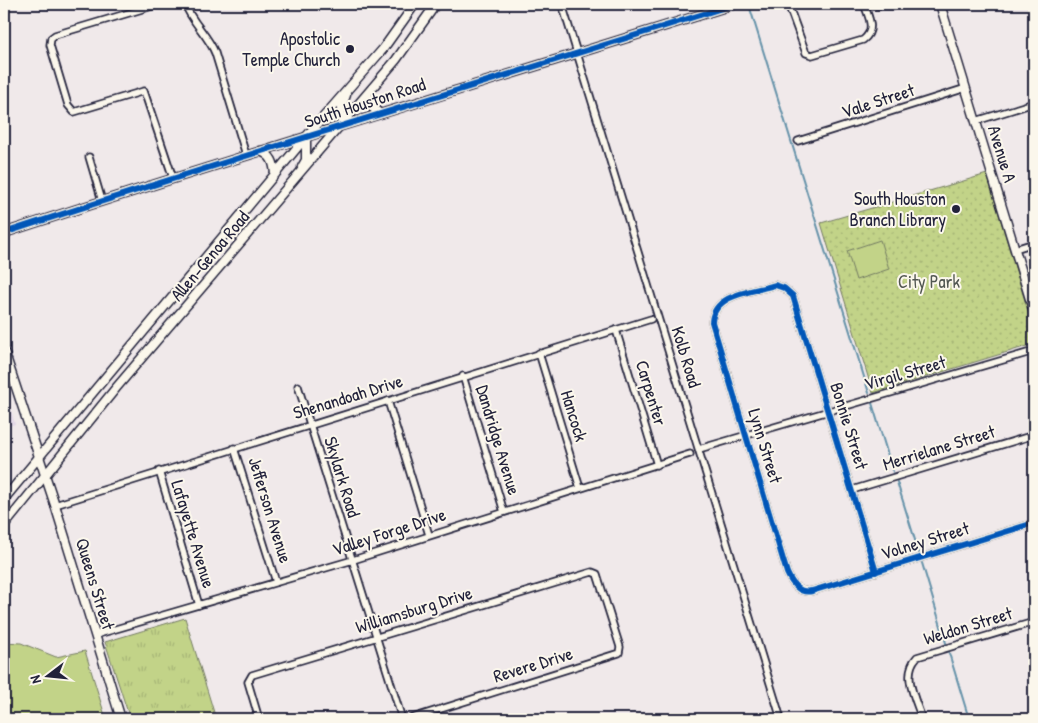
<svg xmlns="http://www.w3.org/2000/svg" width="1038" height="723" font-family="'Patrick Hand',sans-serif">
<style>
.built{fill:#e3d8e7}
.grass{fill:url(#grass-tufts);stroke:#727a62}
.park{fill:url(#park-dots);stroke:#727a62}
.garden{fill:#c2d388;stroke:#727a62}
.lines{fill:none;stroke-linecap:round;stroke-linejoin:round}
.stream{stroke:#6592a9;stroke-width:2}
.street-casing{stroke:#22223b;stroke-width:9}
.secondary-casing{stroke:#22223b;stroke-width:11}
.street{stroke:#fbf7ec;stroke-width:5.5}
.secondary{stroke:#fbf7ec;stroke-width:8}
.cycleway-casing{stroke:#fbf7ec;stroke-width:9}
.cycleway{stroke:#0057b8;stroke-width:6}
.poi-dot{fill:#22223b;stroke:#fbf7ec;stroke-width:2}
.labels{text-anchor:middle;stroke-width:4;stroke-linejoin:round;paint-order:stroke}
.poi-label{font-size:18px;fill:#22223b;stroke:#fbf7ec;text-anchor:end}
.street-label{font-size:18px;fill:#22223b;stroke:#fbf7ec}
.park-label{font-size:18px;fill:#525752;stroke:#fbf7ec}
</style>
<defs>
<pattern id="grass-tufts" width="24" height="20" patternUnits="userSpaceOnUse" patternTransform="scale(1.25)"><rect width="24" height="20" fill="#c2d388"/><path d="M3 7l-1-3M5 7V3M7 7l1-3M15 17l-1-3M17 17v-4M19 17l1-3" fill="none" stroke="#a6b576"/></pattern>
<pattern id="park-dots" width="8" height="8" patternUnits="userSpaceOnUse" patternTransform="scale(1.25)"><rect width="8" height="8" fill="#c2d388"/><path d="M2 2h.1M6 6h.1" fill="none" stroke="#a6b576" stroke-width="1.8" stroke-linecap="round"/></pattern>
</defs>
<rect width="100%" height="100%" fill="#f0e9ea"/>
<filter id="ink" filterUnits="userSpaceOnUse"><feTurbulence type="fractalNoise" baseFrequency=".02" numOctaves="2"/><feDisplacementMap in="SourceGraphic" scale="10" xChannelSelector="R" yChannelSelector="G"/><feConvolveMatrix kernelMatrix="1 2 1 2 8 2 1 2 1" color-interpolation-filters="sRGB"/></filter>
<g filter="url(#ink)">
<polygon class="built" points="4,386 15,424 4,428"/>
<polygon class="grass" points="185,618 216,719 130,719 105,642"/>
<polygon class="park" points="987,174 1034,331 1034,344 873,393 821,223"/>
<g class="garden">
<polygon points="880,240 889,269 856,280 847,251"/>
<polygon points="4,642 21,643 56,657 85,651 106,719 4,719"/>
</g>
<g class="lines">
<g class="stream">
<polyline points="749,5 869,393"/>
<polyline points="872,403 893,472"/>
<polyline points="897,482 919,553"/>
<polyline points="922,563 946,643"/>
<polyline points="949,653 969,719"/>
</g>
<g class="street-casing">
<g id="street">
<polyline points="159,4 55,35 51,38 50,45 68,105 74,112 144,91 173,178"/>
<path d="M185 4C192 23 208 35 215 53L246 155"/>
<polyline points="562,4 781,719"/>
<polyline points="705,4 708,13"/>
<path d="M788 4 806 53 812 55 863 40C876 30 869 18 864 4"/>
<polyline points="976,121 1034,103"/>
<polyline points="798,141 966,88"/>
<polyline points="89,157 102,201"/>
<polyline points="1015,249 1034,243"/>
<polyline points="616,330 657,465"/>
<polyline points="539,353 580,488"/>
<polyline points="463,376 504,512"/>
<polyline points="298,386 402,719"/>
<polyline points="388,401 429,535"/>
<polyline points="234,448 276,582"/>
<polyline points="699,449 1034,351"/>
<polyline points="159,471 199,605"/>
<polyline points="852,490 1034,435"/>
<polyline points="55,505 651,319"/>
<path d="M876 572 793 296 784 288 775 285C753 292 714 293 712 322L787 573C792 584 799 594 812 591L1034 523"/>
<polyline points="95,635 353,560 690,454"/>
<polyline points="259,719 248,682 252,675 592,572 597,574 620,647 619,653 409,719"/>
<path d="M922 719C916 700 901 674 917 657L1034 622"/>
</g>
</g>
<g class="secondary-casing">
<g id="secondary">
<polyline points="877,4 895,4"/>
<polyline points="940,4 1034,312"/>
<polyline points="368,94 372,107 379,113"/>
<polyline points="342,124 341,108 346,95"/>
<path d="M260 151C272 155 274 163 275 174"/>
<polyline points="302,167 306,160 306,137"/>
<path d="M4 233C247 153 492 81 735 4"/>
<polyline points="4,351 55,505 121,719"/>
<polyline points="4,499 306,137 383,49 415,4"/>
<polyline points="4,526 116,388 396,60 436,4"/>
</g>
</g>
<use href="#street" class="street"/>
<use href="#secondary" class="secondary"/>
<g class="cycleway-casing">
<g id="cycleway">
<path d="M4 233C247 153 492 81 735 4"/>
<path d="M876 572 793 296 784 288 775 285C753 292 714 293 712 322L787 573C792 584 799 594 812 591L1034 523"/>
</g>
</g>
<use href="#cycleway" class="cycleway"/>
</g>
</g>
<g class="poi-dot">
<circle cx="350" cy="49" r="5"/>
<circle cx="956" cy="209" r="5"/>
</g>
<g class="labels">
<g class="poi-label">
<text x="340" y="45">Apostolic<tspan x="340" dy="21">Temple Church</tspan></text>
<text x="946" y="205">South Houston<tspan x="946" dy="21">Branch Library</tspan></text>
</g>
<g class="street-label">
<text transform="translate(878 101) rotate(-18)" y="6">Vale Street</text>
<text transform="translate(365 103) rotate(-18)" y="6">South Houston Road</text>
<text transform="translate(1002 154) rotate(73)" y="6">Avenue A</text>
<text transform="translate(210 256) rotate(-50)" y="6">Allen-Genoa Road</text>
<text transform="translate(686 357) rotate(73)" y="6">Kolb Road</text>
<text transform="translate(905 373) rotate(-16)" y="6">Virgil Street</text>
<text transform="translate(651 393) rotate(73)" y="6">Carpenter</text>
<text transform="translate(348 397) rotate(-17)" y="6">Shenandoah Drive</text>
<text transform="translate(574 416) rotate(73)" y="6">Hancock</text>
<text transform="translate(849 426) rotate(73)" y="6">Bonnie Street</text>
<text transform="translate(498 440) rotate(73)" y="6">Dandridge Avenue</text>
<text transform="translate(765 446) rotate(73)" y="6">Lynn Street</text>
<text transform="translate(939 448) rotate(-17)" y="6">Merrielane Street</text>
<text transform="translate(342 477) rotate(73)" y="6">Skylark Road</text>
<text transform="translate(270 510) rotate(73)" y="6">Jefferson Avenue</text>
<text transform="translate(389 532) rotate(-18)" y="6">Valley Forge Drive</text>
<text transform="translate(193 534) rotate(73)" y="6">Lafayette Avenue</text>
<text transform="translate(925 541) rotate(-17)" y="6">Volney Street</text>
<text transform="translate(95 584) rotate(73)" y="6">Queens Street</text>
<text transform="translate(414 610) rotate(-17)" y="6">Williamsburg Drive</text>
<text transform="translate(968 626) rotate(-17)" y="6">Weldon Street</text>
<text transform="translate(533 665) rotate(-17)" y="6">Revere Drive</text>
</g>
<g class="park-label">
<text x="929" y="288">City Park</text>
</g>
</g>
<rect width="1038" height="723" fill="none" stroke="#fbf7ec" stroke-width="20"/>
<rect x="10" y="10" width="1018" height="703" fill="none" stroke="#22223b" stroke-width="2" filter="url(#ink)"/>
<g transform="translate(48 676) rotate(254)" stroke="#fbf7ec" stroke-width="4" paint-order="stroke">
<path d="M0-4L9 19L0 12L-9 19Z" fill="#22223b"/>
<text y="-8" font-size="14" font-weight="bold" text-anchor="middle" fill="#22223b">N</text>
</g>
</svg>
